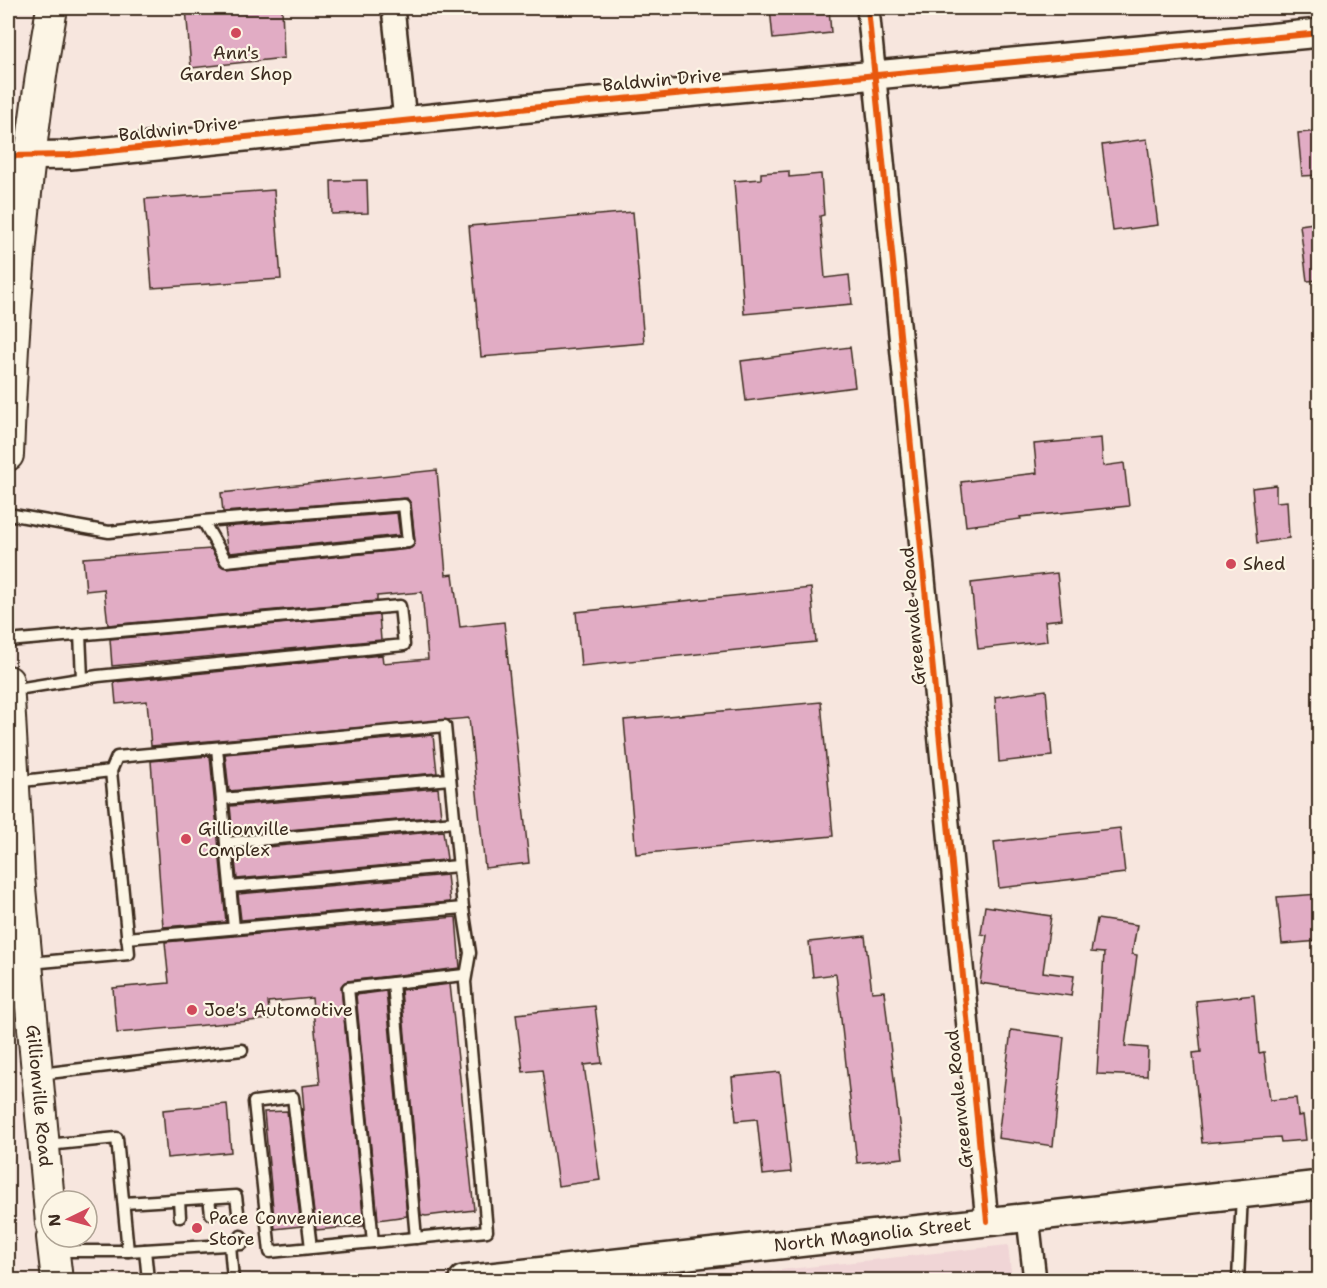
<svg xmlns="http://www.w3.org/2000/svg" width="1327" height="1288" font-family="'Shantell Sans',sans-serif">
<style>
.built{fill:#f0d5d6}
.building{fill:#e1acc4;stroke:#3b2a1e;stroke-width:1.5}
.lines{fill:none;stroke-linecap:round;stroke-linejoin:round}
.service-casing{stroke:#3b2a1e;stroke-width:15}
.minor-casing{stroke:#3b2a1e;stroke-width:26}
.tertiary-casing{stroke:#3b2a1e;stroke-width:32}
.secondary-casing{stroke:#3b2a1e;stroke-width:34}
.service{stroke:#fcf5e5;stroke-width:10}
.minor{stroke:#fcf5e5;stroke-width:21}
.tertiary{stroke:#fcf5e5;stroke-width:27}
.secondary{stroke:#fcf5e5;stroke-width:30}
.cycleway-casing{stroke:#fcf5e5;stroke-width:10}
.cycleway{stroke:#e8590c;stroke-width:6}
.poi-dot{fill:#d1495b;stroke:#fcf5e5;stroke-width:2}
.labels{text-anchor:middle;stroke-width:4.5;stroke-linejoin:round;paint-order:stroke}
.poi-label{font-size:18px;fill:#3b2a1e;stroke:#fcf5e5;text-anchor:start}
.street-label{font-size:18px;fill:#3b2a1e;stroke:#fcf5e5}
</style>
<rect width="100%" height="100%" fill="#f7e6de"/>
<filter id="ink" filterUnits="userSpaceOnUse"><feTurbulence type="fractalNoise" baseFrequency=".0167" numOctaves="2"/><feDisplacementMap in="SourceGraphic" scale="12" xChannelSelector="R" yChannelSelector="G"/><feConvolveMatrix kernelMatrix="1 2 1 2 8 2 1 2 1" color-interpolation-filters="sRGB"/></filter>
<g filter="url(#ink)">
<polygon class="built" points="1008,1245 1012,1280 688,1280"/>
<g class="building">
<polygon points="186,8 282,8 284,58 191,68"/>
<polygon points="770,8 829,8 831,33 773,39"/>
<polygon points="1320,131 1320,175 1302,176 1298,133"/>
<polygon points="1147,139 1158,225 1113,231 1102,145"/>
<polygon points="789,171 789,177 821,174 824,215 820,216 825,278 849,275 852,304 744,314 734,181 761,179 761,173"/>
<polygon points="367,180 368,213 332,214 331,181"/>
<polygon points="274,190 281,279 152,288 145,199"/>
<polygon points="633,212 644,343 481,357 469,226"/>
<polygon points="1320,222 1320,280 1307,281 1300,225"/>
<polygon points="850,347 855,387 746,401 741,361"/>
<polygon points="1101,438 1103,466 1124,463 1129,506 1020,517 1021,519 966,526 961,482 1037,473 1034,444"/>
<polygon points="437,470 446,575 453,574 460,627 504,622 529,863 485,868 469,718 151,746 147,701 116,704 114,682 382,655 383,663 428,659 422,592 377,596 377,601 108,625 104,589 86,591 83,558 211,549 220,565 227,568 409,549 415,541 411,504 407,498 223,512 221,493"/>
<polygon points="1276,485 1276,502 1287,501 1289,538 1257,543 1252,488"/>
<polygon points="397,513 400,535 230,553 227,547 224,527"/>
<polygon points="1057,573 1062,619 1045,621 1047,641 978,649 971,583"/>
<polygon points="811,588 816,642 581,666 576,612"/>
<polygon points="379,615 381,640 112,666 110,639"/>
<polygon points="1046,690 1052,756 999,762 995,697"/>
<polygon points="821,702 833,836 636,854 624,720"/>
<polygon points="433,735 437,773 229,791 225,754"/>
<polygon points="210,756 226,922 163,927 151,761"/>
<polygon points="438,788 441,816 233,835 230,806"/>
<polygon points="1120,828 1125,873 999,888 994,842"/>
<polygon points="443,831 447,859 445,860 237,879 234,850"/>
<polygon points="447,875 450,902 241,920 238,894"/>
<polygon points="1320,894 1320,941 1282,944 1277,897"/>
<polygon points="985,906 1051,916 1043,972 1074,976 1071,996 980,983 987,935 981,934"/>
<polygon points="456,917 460,968 347,981 341,986 364,1226 316,1230 302,1110 304,1110 302,1086 320,1084 312,998 268,1002 270,1019 117,1033 113,988 169,983 165,942"/>
<polygon points="1097,919 1137,925 1132,954 1137,955 1125,1046 1148,1048 1147,1076 1097,1074 1104,953 1091,952"/>
<polygon points="865,936 872,992 884,991 903,1158 857,1163 836,974 813,977 809,942"/>
<polygon points="450,984 474,1210 426,1216 421,1215 401,990"/>
<polygon points="386,991 407,1216 378,1220 356,995"/>
<polygon points="1254,995 1259,1053 1264,1052 1270,1100 1296,1098 1298,1116 1303,1115 1306,1140 1281,1142 1280,1137 1202,1143 1193,1053 1201,1052 1196,1001"/>
<polygon points="595,1006 602,1063 584,1065 600,1180 558,1186 542,1070 523,1072 516,1014"/>
<polygon points="1011,1030 1064,1037 1053,1146 998,1138"/>
<polygon points="780,1072 791,1172 763,1175 757,1119 736,1121 732,1077"/>
<polygon points="227,1104 231,1152 167,1158 163,1110"/>
<polygon points="287,1111 301,1226 275,1229 264,1112"/>
</g>
<g class="lines">
<g class="service-casing">
<g id="service">
<polyline points="8,514 109,532 203,521 404,505 408,542 226,561 203,521"/>
<polyline points="80,634 82,678"/>
<polyline points="8,641 400,606 404,645 98,676 11,690"/>
<polyline points="217,748 234,928"/>
<polyline points="111,771 117,757 445,726 463,908 127,938"/>
<polyline points="14,782 111,771 129,954 30,963"/>
<polyline points="222,799 450,779"/>
<polyline points="226,843 454,822"/>
<polyline points="230,887 458,866"/>
<polyline points="393,983 416,1238"/>
<polyline points="40,1074 242,1050"/>
<polyline points="47,1145 117,1138 128,1251 57,1251"/>
<polyline points="209,1198 211,1214"/>
<polyline points="179,1200 180,1217"/>
<polyline points="124,1203 236,1196 238,1212"/>
<polyline points="373,1242 348,988 464,975"/>
<polyline points="230,1245 233,1280"/>
<path d="M311 1248 293 1097 254 1102 270 1252C342 1245 415 1238 487 1231L465 982 470 953 463 908"/>
<polyline points="145,1250 148,1280"/>
<polyline points="128,1251 242,1244 241,1236"/>
<polyline points="1238,1280 1242,1194"/>
</g>
</g>
<g class="minor-casing">
<g id="minor">
<polyline points="393,8 405,120"/>
<polyline points="868,8 987,1221"/>
<polyline points="1028,1218 1035,1280"/>
</g>
</g>
<g class="tertiary-casing">
<g id="tertiary">
<polyline points="8,156 70,155 569,104 1320,33"/>
<path id="s1" d="M463 1280 1320 1185"/>
</g>
</g>
<g class="secondary-casing">
<g id="secondary">
<path d="M8 455C13 305 26 155 52 8"/>
<path id="s2" d="M8 681 19 877 51 1223"/>
<polyline points="52,1237 57,1280"/>
</g>
</g>
<use href="#service" class="service"/>
<use href="#minor" class="minor"/>
<use href="#tertiary" class="tertiary"/>
<use href="#secondary" class="secondary"/>
<g class="cycleway-casing">
<g id="cycleway">
<polyline points="868,8 987,1221"/>
<polyline points="8,156 70,155 569,104 1320,33"/>
</g>
</g>
<use href="#cycleway" class="cycleway"/>
</g>
</g>
<g class="poi-dot">
<circle cx="236" cy="33" r="6"/>
<circle cx="1231" cy="564" r="6"/>
<circle cx="186" cy="839" r="6"/>
<circle cx="192" cy="1010" r="6"/>
<circle cx="197" cy="1228" r="6"/>
</g>
<g class="labels">
<g class="poi-label">
<text x="236" y="59" text-anchor="middle">Ann's<tspan x="236" dy="21">Garden Shop</tspan></text>
<text x="1243" y="570">Shed</text>
<text x="198" y="835">Gillionville<tspan x="198" dy="21">Complex</tspan></text>
<text x="204" y="1016">Joe's Automotive</text>
<text x="209" y="1224">Pace Convenience<tspan x="209" dy="21">Store</tspan></text>
</g>
<g class="street-label">
<text transform="translate(662 80) rotate(-5)" y="6">Baldwin Drive</text>
<text transform="translate(178 129) rotate(-6)" y="6">Baldwin Drive</text>
<text transform="translate(913 616) rotate(-95)" y="6">Greenvale Road</text>
<text dy="6" stroke="none"><textPath href="#s2" startOffset="416">Gillionville Road</textPath></text>
<text transform="translate(959 1099) rotate(-96)" y="6">Greenvale Road</text>
<text dy="6" stroke="none"><textPath href="#s1" startOffset="412">North Magnolia Street</textPath></text>
</g>
</g>
<rect width="1327" height="1288" fill="none" stroke="#fcf5e5" stroke-width="30"/>
<rect x="15" y="15" width="1297" height="1258" fill="none" stroke="#3b2a1e" stroke-width="2" filter="url(#ink)"/>
<g transform="translate(69 1219) rotate(265)"><circle r="28" fill="#fcf5e5" stroke="#afa495" stroke-width="1.5"/>
<path d="M0-4.5L10 22L0 15L-10 22Z" fill="#d1495b"/>
<text y="-9" font-size="16" font-weight="bold" text-anchor="middle" fill="#3b2a1e">N</text>
</g>
</svg>
